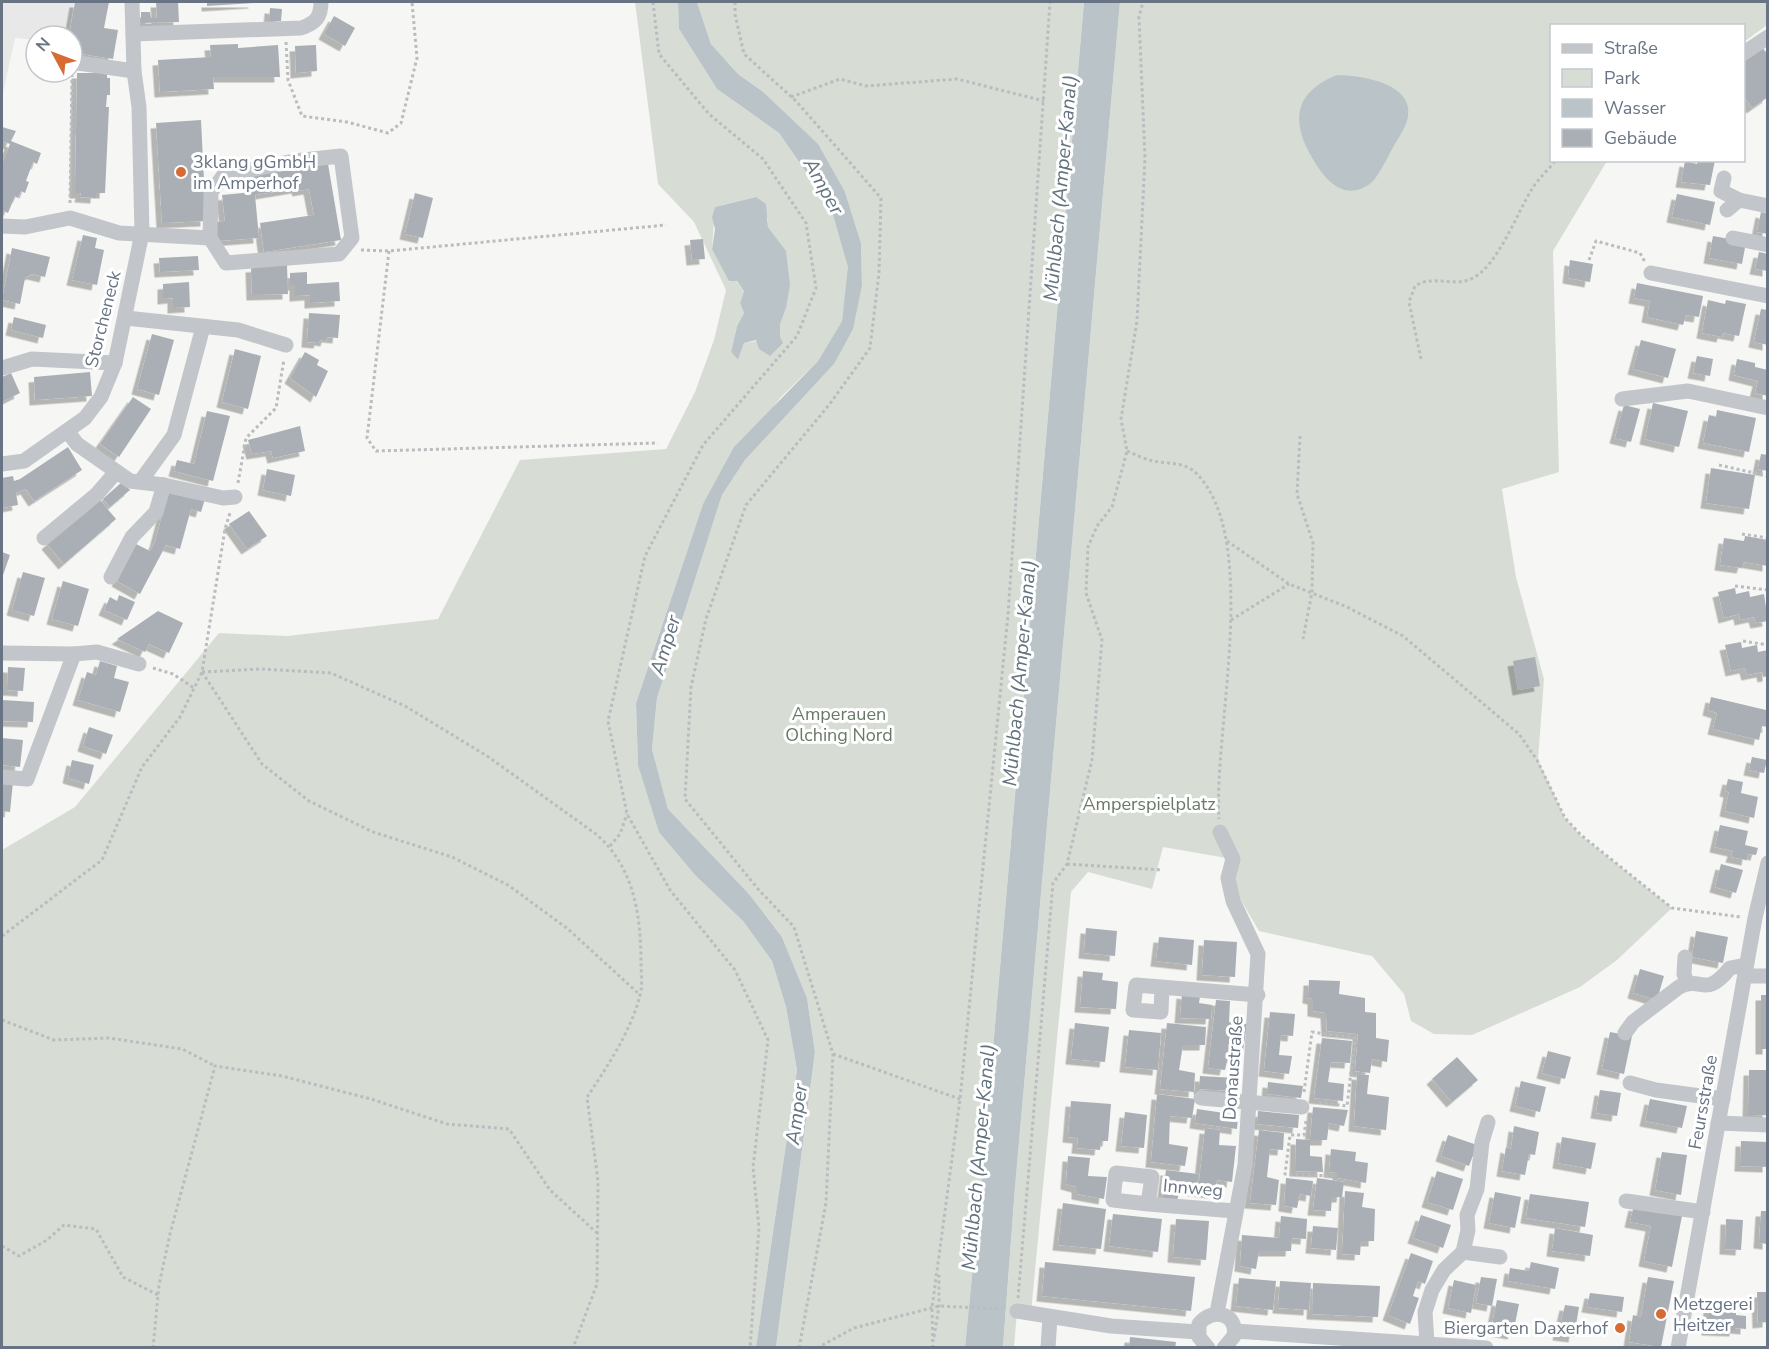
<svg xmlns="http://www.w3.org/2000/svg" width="1769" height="1349" font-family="'Nunito Sans',sans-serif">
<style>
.built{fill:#e7e8e7}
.green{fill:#d7ddd5;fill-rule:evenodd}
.water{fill:#bac3c8}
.building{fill:#a9afb5;filter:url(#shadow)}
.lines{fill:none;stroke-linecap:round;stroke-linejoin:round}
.path{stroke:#babcbf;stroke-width:3;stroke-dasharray:3 3;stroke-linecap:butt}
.minor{stroke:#c2c5c9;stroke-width:15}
.poi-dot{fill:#d66b34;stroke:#fff;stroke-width:2}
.labels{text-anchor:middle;stroke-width:6;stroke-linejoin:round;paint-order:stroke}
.poi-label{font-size:18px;fill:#687483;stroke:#fff;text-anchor:start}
.street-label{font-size:18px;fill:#687483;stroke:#fff}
.park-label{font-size:18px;fill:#687a66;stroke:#fff}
.water-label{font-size:20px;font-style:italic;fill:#63747f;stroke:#fff}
</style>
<defs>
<filter id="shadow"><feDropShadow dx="-5.5" dy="5.5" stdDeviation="0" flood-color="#0004"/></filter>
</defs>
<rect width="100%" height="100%" fill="#f6f7f4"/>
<polygon class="built" points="2,2 74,2 68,36 36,36 36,40 15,38 2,97"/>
<g class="green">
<path d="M635 2H678L679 29 717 89 779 133 831 208 849 267 842 321 818 361 780 398 703 504 636 703 638 765 696 876 743 921 772 961 786 1007 797 1070 756 1347H2V850L75 807 219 633 287 636 438 619 520 460 666 449 695 392 714 340 726 290 694 222 658 184ZM756 197 768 219V227L786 252V308L780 323V337L744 343 738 360 731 352 737 326 744 313 740 303 744 291 712 249 715 207Z"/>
<polygon points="697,2 1084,2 982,1175 965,1347 776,1347 815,1052 807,998 782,937 749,894 668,809 652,749 657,698 722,495 745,460 834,364 862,285 861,243 845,192 762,91 738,74 711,44"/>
<polygon points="1120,2 1767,2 1767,25 1744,42 1744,26 1552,26 1552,160 1607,161 1553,251 1559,472 1502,489 1516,577 1544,679 1538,760 1565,818 1580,835 1672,908 1617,960 1580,987 1472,1035 1434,1034 1411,1021 1404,994 1372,956 1259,931 1228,878 1232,859 1163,847 1152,889 1088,872 1071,892 1031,1313 1017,1312 1014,1347 1003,1348 1015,1187"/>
</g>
<g class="water">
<polygon points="678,2 697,2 711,44 738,74 762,91 818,144 845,192 861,243 862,285 853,329 834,364 745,460 722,495 657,698 652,749 668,809 749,894 782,937 807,998 815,1052 776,1347 756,1347 797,1070 786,1007 772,961 743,921 696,876 659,832 638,765 636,703 703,504 734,447 818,361 842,321 848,267 831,208 779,133 717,89 679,29"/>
<polygon points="1084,2 1120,2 1015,1187 1003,1347 965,1347 982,1175"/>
<path d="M1337 75C1376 76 1432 90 1398 139 1391 149 1380 175 1372 182 1344 205 1323 178 1310 154 1290 117 1297 91 1337 75Z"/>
<polygon points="756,197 766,204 768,227 786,251 790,285 786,308 780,324 780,337 783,343 770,356 759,349 756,340 744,343 738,360 731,352 737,326 744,313 740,303 744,291 737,281 729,281 712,249 715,229 712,217 715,207"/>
</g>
<g class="building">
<polygon points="75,2 109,2 104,28 118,30 113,59 76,53 75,63 72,62 72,36 69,36"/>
<polygon points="156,2 178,2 179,22 141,23 141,12 150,12 151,18 157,18"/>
<polygon points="207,2 254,2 254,3 207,6"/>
<polygon points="270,8 282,9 281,21 269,21"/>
<polygon points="334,16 355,28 345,46 324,34"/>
<polygon points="238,44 238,48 278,45 280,77 213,77 214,89 160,92 158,60 211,57 210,45"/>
<polygon points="316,45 317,71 296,73 295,46"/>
<polygon points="1762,47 1768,55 1768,97 1752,108 1744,96 1744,59"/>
<polygon points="77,73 107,73 107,78 110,78 110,95 107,95 106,107 109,107 105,193 96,193 96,198 80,197 81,193 75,193"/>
<polygon points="201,120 206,221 162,223 156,123"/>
<polygon points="2,127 16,131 11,141 41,153 37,164 33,162 26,181 29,182 25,193 21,191 18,198 15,196 8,213 2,210 2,164 10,144 2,141"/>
<polygon points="1698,160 1715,160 1710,185 1681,182 1685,161 1697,164"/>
<polygon points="328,164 341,240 264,252 260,223 314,215 309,189 298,191 297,188 255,195 259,238 217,241 215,222 225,221 222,195 253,192 250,176"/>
<polygon points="415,193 433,198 423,238 405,234"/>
<polygon points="1677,194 1715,202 1710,225 1672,217"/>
<polygon points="1761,212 1768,214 1768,234 1757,232"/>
<polygon points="83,235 97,238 95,248 104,250 97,285 72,280"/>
<polygon points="1713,236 1746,242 1742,264 1709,258"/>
<polygon points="703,239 705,259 692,260 690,240"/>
<polygon points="12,248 50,257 45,277 32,274 25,278 20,304 2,300"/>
<polygon points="1759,252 1768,254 1768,271 1755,269"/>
<polygon points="198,256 199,270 160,272 159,258"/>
<polygon points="1570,260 1593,264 1590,282 1568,278"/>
<polygon points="287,265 288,294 252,295 251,267"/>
<polygon points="307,272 307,284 339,282 340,301 310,303 310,295 295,296 295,285 290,285 290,273"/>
<polygon points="189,282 190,307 173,308 173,298 163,299 163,284"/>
<polygon points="1637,283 1703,296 1699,317 1686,315 1683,325 1647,317 1650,301 1634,298"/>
<polygon points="1708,300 1725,304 1726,300 1746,304 1739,336 1723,333 1722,337 1702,333"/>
<polygon points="1761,309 1768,310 1768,345 1754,342"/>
<polygon points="309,313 340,315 338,338 327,337 326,341 320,340 319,343 307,342"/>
<polygon points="14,317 46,325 43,338 11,330"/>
<polygon points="152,334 174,340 159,395 137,389"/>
<polygon points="1641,340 1676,349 1668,378 1633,369"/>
<polygon points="235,349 261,356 248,409 222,402"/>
<polygon points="305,352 319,360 317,365 328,371 316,397 290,378"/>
<polygon points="1697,356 1713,359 1710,376 1693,373"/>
<polygon points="1737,359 1755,363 1755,367 1768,370 1768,396 1755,393 1758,381 1734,375"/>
<polygon points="90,372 92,396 35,400 34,377"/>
<polygon points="11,373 20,393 2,402 2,377"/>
<polygon points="133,397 151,409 119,457 100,444"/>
<polygon points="1653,403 1688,411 1679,447 1645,439"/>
<polygon points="1624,405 1640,409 1631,442 1615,438"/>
<polygon points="1717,410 1756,418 1749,452 1703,443 1709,415 1716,417"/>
<polygon points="207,411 230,416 213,481 174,471 177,460 194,464"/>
<polygon points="300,426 305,451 273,458 271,451 252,454 248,440"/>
<polygon points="68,447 82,470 34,501 26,489 16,493 18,505 2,508 2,478 13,476 14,481 20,479"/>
<polygon points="1761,454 1768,455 1768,471 1758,469"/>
<polygon points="1711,468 1755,475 1749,509 1706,503"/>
<polygon points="267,469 295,475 291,496 263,490"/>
<polygon points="122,482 130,490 110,507 103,499"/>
<polygon points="169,489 205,499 201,512 191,509 180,549 166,545 140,594 117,581 136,544 150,551 155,542"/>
<polygon points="99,499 116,519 64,564 47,544"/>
<polygon points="249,511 267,536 247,549 229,524"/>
<polygon points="1745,536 1768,540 1768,566 1744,562 1742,568 1720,565 1724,538 1744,541"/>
<polygon points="2,552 10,555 2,578"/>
<polygon points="23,572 45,578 34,616 12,610"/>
<polygon points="63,581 89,589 78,626 52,619"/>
<polygon points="1735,588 1736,594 1749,591 1750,597 1764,594 1768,621 1756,623 1754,617 1740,620 1739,614 1724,618 1718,592"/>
<polygon points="119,595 135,602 127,620 104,610 110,597 117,601"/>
<polygon points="158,611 183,623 169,653 149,644 145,652 117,639"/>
<polygon points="1741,642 1742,648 1757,645 1758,652 1768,650 1768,676 1763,677 1762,672 1747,675 1745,668 1731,671 1725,645"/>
<polygon points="1535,657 1540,686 1518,690 1513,661"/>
<polygon points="100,661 117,666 114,678 129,682 120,712 78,700 87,672 96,675"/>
<polygon points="8,667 25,668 23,691 7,690"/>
<polygon points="1711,697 1766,710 1768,727 1762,726 1759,740 1713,729 1717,713 1708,710"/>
<polygon points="2,700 34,702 33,722 2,721"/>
<polygon points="89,727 113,735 106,754 83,746"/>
<polygon points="2,738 23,740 20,767 2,765"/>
<polygon points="1752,757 1767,760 1764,773 1749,770"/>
<polygon points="72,760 94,765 89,784 68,778"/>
<polygon points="1728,779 1743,782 1741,793 1758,797 1754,818 1725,811 1729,792 1725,791"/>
<polygon points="2,781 13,782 10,812 2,811"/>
<polygon points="1720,825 1748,831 1745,845 1758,848 1756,855 1748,854 1747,860 1731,857 1733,851 1715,847"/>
<polygon points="1721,864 1743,870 1736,893 1715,887"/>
<polygon points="1086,928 1117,931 1115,956 1084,953"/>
<polygon points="1696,931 1728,937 1723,963 1692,957"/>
<polygon points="1159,937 1194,940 1192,965 1156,961"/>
<polygon points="1204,940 1237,942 1235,977 1202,975"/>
<polygon points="1640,969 1664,976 1657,1000 1633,993"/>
<polygon points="1083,971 1103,973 1102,980 1118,982 1116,1009 1080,1007"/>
<polygon points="1309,980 1340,981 1339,994 1365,998 1365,1012 1376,1013 1376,1038 1389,1040 1387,1062 1372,1059 1370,1073 1355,1071 1358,1034 1327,1031 1326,1013 1313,1011 1313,999 1308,998"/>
<polygon points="1182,993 1200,996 1199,1003 1212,1005 1211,1019 1180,1018"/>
<rect x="1761" y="995" width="7" height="54"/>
<polygon points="1216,1000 1230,1001 1229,1022 1247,1024 1242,1058 1228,1057 1225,1070 1208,1068"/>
<polygon points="1270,1012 1295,1014 1293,1036 1281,1035 1279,1055 1292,1056 1289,1074 1264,1071"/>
<polygon points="1075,1023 1109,1027 1105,1062 1071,1059"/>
<polygon points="1167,1023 1206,1027 1205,1045 1183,1045 1179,1070 1195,1073 1194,1092 1160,1089"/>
<polygon points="1129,1030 1161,1033 1158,1070 1125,1067"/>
<polygon points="1610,1032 1632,1036 1624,1074 1602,1069"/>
<polygon points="1322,1038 1352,1041 1350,1063 1331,1062 1328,1082 1344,1084 1343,1101 1314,1098"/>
<polygon points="1548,1051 1571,1057 1565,1079 1542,1073"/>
<polygon points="1457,1057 1478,1080 1452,1102 1432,1079"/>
<polygon points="1749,1070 1768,1070 1768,1115 1748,1116"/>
<polygon points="1357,1074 1369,1075 1367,1094 1389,1097 1386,1130 1354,1126"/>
<polygon points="1200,1076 1236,1078 1235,1091 1199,1089"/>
<polygon points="1521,1081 1546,1087 1540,1112 1515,1106"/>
<polygon points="1268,1082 1303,1086 1301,1098 1267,1094"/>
<polygon points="1600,1090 1621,1093 1617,1116 1596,1113"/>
<polygon points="1157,1094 1195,1099 1192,1118 1170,1116 1169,1144 1188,1147 1185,1166 1151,1162"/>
<polygon points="1650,1099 1687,1106 1682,1128 1645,1121"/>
<polygon points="1071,1101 1111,1104 1108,1141 1101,1141 1100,1150 1077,1148 1078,1138 1068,1137"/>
<polygon points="1313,1107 1348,1110 1344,1126 1329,1123 1327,1140 1310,1140"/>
<polygon points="1197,1109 1238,1115 1237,1129 1195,1123"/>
<polygon points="1258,1111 1299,1115 1298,1128 1257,1124"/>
<polygon points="1125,1112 1147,1115 1144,1148 1121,1146"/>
<polygon points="1514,1126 1539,1132 1535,1155 1529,1154 1525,1175 1502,1171 1506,1147 1511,1149"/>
<polygon points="1205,1128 1220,1130 1219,1145 1236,1146 1232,1182 1217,1180 1214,1193 1198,1191"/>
<polygon points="1259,1130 1284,1133 1283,1150 1270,1149 1267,1177 1279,1180 1276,1205 1250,1203"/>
<polygon points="1448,1135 1477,1145 1469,1166 1441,1156"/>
<polygon points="1562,1137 1596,1143 1591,1169 1558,1163"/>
<polygon points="1296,1139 1310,1140 1310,1156 1322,1157 1323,1172 1295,1171"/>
<polygon points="1741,1141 1768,1142 1768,1167 1740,1166"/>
<polygon points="1331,1149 1356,1152 1355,1161 1368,1163 1366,1183 1338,1178 1338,1173 1329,1172"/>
<polygon points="1662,1152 1687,1155 1681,1195 1655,1190"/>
<polygon points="1068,1156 1090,1158 1088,1176 1107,1177 1104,1199 1077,1194 1077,1187 1066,1184"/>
<polygon points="1166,1170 1198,1174 1197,1191 1180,1189 1177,1201 1162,1199"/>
<polygon points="1437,1171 1463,1179 1453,1210 1427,1202"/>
<polygon points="1286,1178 1313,1181 1311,1196 1300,1194 1297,1208 1284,1206"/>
<polygon points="1317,1178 1344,1182 1342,1197 1332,1197 1331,1211 1313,1210"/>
<polygon points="1345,1191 1364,1193 1362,1207 1375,1209 1374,1241 1361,1241 1360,1255 1342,1254"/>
<polygon points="1495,1192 1521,1197 1515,1228 1489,1223"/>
<polygon points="1530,1194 1589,1202 1585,1227 1526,1218"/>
<polygon points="1063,1203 1106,1209 1101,1249 1058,1245"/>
<polygon points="1634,1205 1682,1216 1672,1267 1644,1261 1651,1226 1630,1222"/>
<polygon points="1761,1211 1768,1211 1768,1244 1759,1243"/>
<polygon points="1113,1214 1162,1219 1158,1252 1109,1246"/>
<polygon points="1421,1215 1451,1225 1443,1248 1413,1238"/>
<polygon points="1281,1216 1307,1219 1306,1239 1292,1238 1291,1251 1259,1251 1256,1269 1240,1266 1242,1235 1279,1238"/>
<polygon points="1176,1219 1209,1221 1206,1260 1173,1257"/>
<polygon points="1726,1219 1743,1220 1741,1250 1725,1249"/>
<polygon points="1313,1226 1338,1228 1336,1250 1311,1248"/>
<polygon points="1555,1228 1593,1235 1590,1256 1552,1251"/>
<polygon points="1411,1253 1433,1261 1425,1284 1418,1281 1413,1296 1419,1298 1410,1324 1388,1315"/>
<polygon points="1045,1262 1195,1277 1191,1311 1042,1296"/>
<polygon points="1531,1262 1559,1268 1555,1289 1508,1281 1510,1268 1529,1271"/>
<polygon points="1481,1277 1497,1279 1492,1306 1476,1303"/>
<polygon points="1648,1277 1674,1281 1661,1347 1629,1342 1633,1315 1641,1317"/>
<polygon points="1239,1278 1276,1281 1273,1310 1236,1306"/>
<polygon points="1454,1280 1476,1285 1471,1313 1448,1308"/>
<polygon points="1280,1281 1311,1283 1309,1310 1278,1308"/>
<polygon points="1313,1283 1380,1286 1378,1317 1312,1314"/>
<polygon points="1757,1292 1768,1292 1768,1322 1758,1323"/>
<polygon points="1590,1293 1624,1297 1622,1312 1587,1307"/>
<polygon points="1497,1300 1519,1304 1513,1334 1491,1330"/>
<polygon points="1565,1305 1579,1307 1574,1337 1558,1335"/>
<polygon points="1709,1307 1736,1308 1736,1315 1746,1316 1746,1329 1735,1328 1735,1331 1707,1330"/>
<polygon points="1130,1337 1176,1342 1175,1348 1129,1348"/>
</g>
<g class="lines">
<g class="path">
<polyline points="653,2 659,54 709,114 763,159 806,223 816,288 797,336 703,445 645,556 608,721 627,814 670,890 735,970 768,1040 753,1167 759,1228 750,1348"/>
<polyline points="735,2 735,14 744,54 796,101 881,198 879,273 870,348 829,405 746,505 706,619 691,687 685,799 758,889 794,927 833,1054 826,1203 799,1348"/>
<polyline points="286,42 288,80 302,116 347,122 388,133 401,123 417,58 412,2"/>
<polyline points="791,97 840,79 866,86 957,79 1044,101"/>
<polyline points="70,203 72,75"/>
<polyline points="361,250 389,251 666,225"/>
<polyline points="389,251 367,438 376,451 658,443"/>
<polyline points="1589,260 1596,241 1640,253 1645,262"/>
<path d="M1421 359 1409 302 1415 286C1433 274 1454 288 1473 278 1498 265 1517 213 1532 189 1538 179 1548 170 1556 160"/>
<polyline points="1300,436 1297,494 1313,543 1312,592 1303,639"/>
<path d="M1127 451C1136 455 1145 459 1153 461 1168 464 1185 462 1196 473 1262 539 1213 732 1219 819"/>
<polyline points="1719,465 1768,476"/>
<polyline points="238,483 246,438 276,408 284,359"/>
<polyline points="1742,534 1768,538"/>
<polyline points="1227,541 1289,584 1347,607 1403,636 1519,734 1537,760 1565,818 1581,835 1672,908 1741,917"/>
<polyline points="1735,586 1768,590"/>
<polyline points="1231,620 1289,584"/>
<polyline points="1743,641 1768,645"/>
<polyline points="153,668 173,674 194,688"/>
<path d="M202 672 261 669 331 673 405 706 487 756 596 834C634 867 641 915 641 963 641 973 643 986 640 995 632 1029 606 1069 587 1097L598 1181 597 1284 573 1348"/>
<polyline points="202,672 262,764 309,801 373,832 452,857 508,885 568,929 640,995"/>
<polyline points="610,846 620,834 627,814"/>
<polyline points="1067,864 1162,870"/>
<polyline points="2,936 102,860 142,767 180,717 202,672 225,529 230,513"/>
<polyline points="2,1020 54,1040 109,1038 182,1049 215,1066"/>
<polyline points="833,1054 960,1099"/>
<polyline points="1304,1092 1312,1032 1355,1038 1347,1106 1316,1102"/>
<polyline points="1306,1121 1304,1135 1290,1135 1285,1174 1333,1176"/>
<polyline points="2,1246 19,1256 47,1240 64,1225 96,1229 123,1277 158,1295"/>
<polyline points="1018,1298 1053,883 1067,864 1092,760 1102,640 1086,593 1088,547 1097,526 1112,507 1127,451 1121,419 1137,321 1145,158 1139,17 1143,2"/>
<polyline points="934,1337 939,1306 939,1275"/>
<polyline points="153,1348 159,1285 170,1234 215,1066 282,1076 371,1099 447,1124 509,1129 550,1190 597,1233"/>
<polyline points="817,1348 854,1328 939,1306 1002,1309"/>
<polyline points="933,1348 932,1308 960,1099 1008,615 1050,2"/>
</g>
<g class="minor">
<path d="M133 34 301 28C316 23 321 17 321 2"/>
<polyline points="1744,53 1768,37"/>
<polyline points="78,63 134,71"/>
<polygon points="341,156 352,238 339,254 226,263 210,238 211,192 224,175 294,161"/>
<polyline points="1724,178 1721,191 1739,200"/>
<polyline points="1727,210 1739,200 1768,206"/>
<polyline points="2,226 25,227 70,218 119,233 210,238"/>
<polyline points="1733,238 1768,245"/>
<polyline points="1651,273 1768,296"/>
<polyline points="126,318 238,330 286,345"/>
<polyline points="2,368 32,359 115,363"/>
<polyline points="1622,399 1688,391 1768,408"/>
<polyline points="68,432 77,444 130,481 164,485 223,498 235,497"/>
<polyline points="2,464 24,461 85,418 101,397 115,363 142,233 139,107 134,71 132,2"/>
<polyline points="140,482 174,435 203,327"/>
<polyline points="44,538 97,494 116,472"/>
<polyline points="111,577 132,537 156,512 164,485"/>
<polyline points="2,653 74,654 27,779 2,777"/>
<polyline points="74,654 97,652 139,664"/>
<polyline points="1685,957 1684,974 1687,983"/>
<polyline points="1745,976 1768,976"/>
<polyline points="1162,987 1161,1012 1133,1010 1136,985 1258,995"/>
<path d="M1625 1033 1633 1022 1679 987C1703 975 1704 1000 1730 968L1746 965"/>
<polyline points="1630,1083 1656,1090 1723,1099"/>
<polyline points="1201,1098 1302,1107"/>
<polyline points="1718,1123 1768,1125"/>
<polyline points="1626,1201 1703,1212"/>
<polyline points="1148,1204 1113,1200 1116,1173 1152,1177 1148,1204 1235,1211"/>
<polyline points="1463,1252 1500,1257"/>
<polyline points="1017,1311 1111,1326 1198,1332"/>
<polyline points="1217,1313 1245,1165 1258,954 1233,901 1228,878 1233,859 1220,832"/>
<polyline points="1235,1331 1486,1348"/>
<polyline points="1427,1343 1425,1312 1432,1290 1444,1270 1463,1252 1468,1230 1467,1215 1477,1189 1482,1142 1488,1122"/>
<polyline points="1048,1348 1050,1317"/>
<path d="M1208 1348 1199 1337V1324C1212 1307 1238 1313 1234 1336L1224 1348"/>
<polyline points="1678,1348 1755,918 1768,863"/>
</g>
</g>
<g class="poi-dot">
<circle cx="181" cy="172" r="6"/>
<circle cx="1661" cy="1314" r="6"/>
<circle cx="1620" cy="1328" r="6"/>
</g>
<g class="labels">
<g class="poi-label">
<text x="193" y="168">3klang gGmbH<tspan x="193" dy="21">im Amperhof</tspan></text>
<text x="1673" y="1310">Metzgerei<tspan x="1673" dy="21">Heitzer</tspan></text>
<text x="1608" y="1334" text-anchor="end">Biergarten Daxerhof</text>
</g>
<g class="street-label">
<text transform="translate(103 319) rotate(-76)" y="6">Storcheneck</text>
<text transform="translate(1233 1068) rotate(-86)" y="6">Donaustraße</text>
<text transform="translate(1703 1102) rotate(-80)" y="6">Feursstraße</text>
<text transform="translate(1193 1188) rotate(5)" y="6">Innweg</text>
</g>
<g class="park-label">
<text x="839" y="720">Amperauen<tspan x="839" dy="21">Olching Nord</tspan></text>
<text x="1149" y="810">Amperspielplatz</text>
</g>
<g class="water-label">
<text transform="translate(824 186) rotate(61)" y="7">Amper</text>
<text transform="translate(1060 188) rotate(-85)" y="7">Mühlbach (Amper-Kanal)</text>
<text transform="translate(665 645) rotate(-73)" y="7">Amper</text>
<text transform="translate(1019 673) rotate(-85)" y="7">Mühlbach (Amper-Kanal)</text>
<text transform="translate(796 1114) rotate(-82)" y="7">Amper</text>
<text transform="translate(978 1157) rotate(-85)" y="7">Mühlbach (Amper-Kanal)</text>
</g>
</g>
<rect width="1769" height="1349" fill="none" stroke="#687483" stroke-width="6"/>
<rect x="1550" y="24" width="195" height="138" fill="#ffffff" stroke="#c3c7cd" stroke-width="1.5"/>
<rect x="1562" y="44" width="30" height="9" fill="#c2c5c9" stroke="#c3c7cd" stroke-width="1.5"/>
<text x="1604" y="54" font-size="18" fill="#687483">Straße</text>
<rect x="1562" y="69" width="30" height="18" fill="#d7ddd5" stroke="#c3c7cd" stroke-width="1.5"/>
<text x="1604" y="84" font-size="18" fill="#687483">Park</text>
<rect x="1562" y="99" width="30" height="18" fill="#bac3c8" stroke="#c3c7cd" stroke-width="1.5"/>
<text x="1604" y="114" font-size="18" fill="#687483">Wasser</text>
<rect x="1562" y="129" width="30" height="18" fill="#a9afb5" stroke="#c3c7cd" stroke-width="1.5"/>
<text x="1604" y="144" font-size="18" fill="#687483">Gebäude</text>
<g transform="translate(54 54) rotate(311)"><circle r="28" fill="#ffffff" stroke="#c3c7cd" stroke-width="1.5"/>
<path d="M0-4.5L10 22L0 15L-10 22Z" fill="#d66b34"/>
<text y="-9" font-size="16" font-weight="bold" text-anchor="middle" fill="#687483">N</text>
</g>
</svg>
